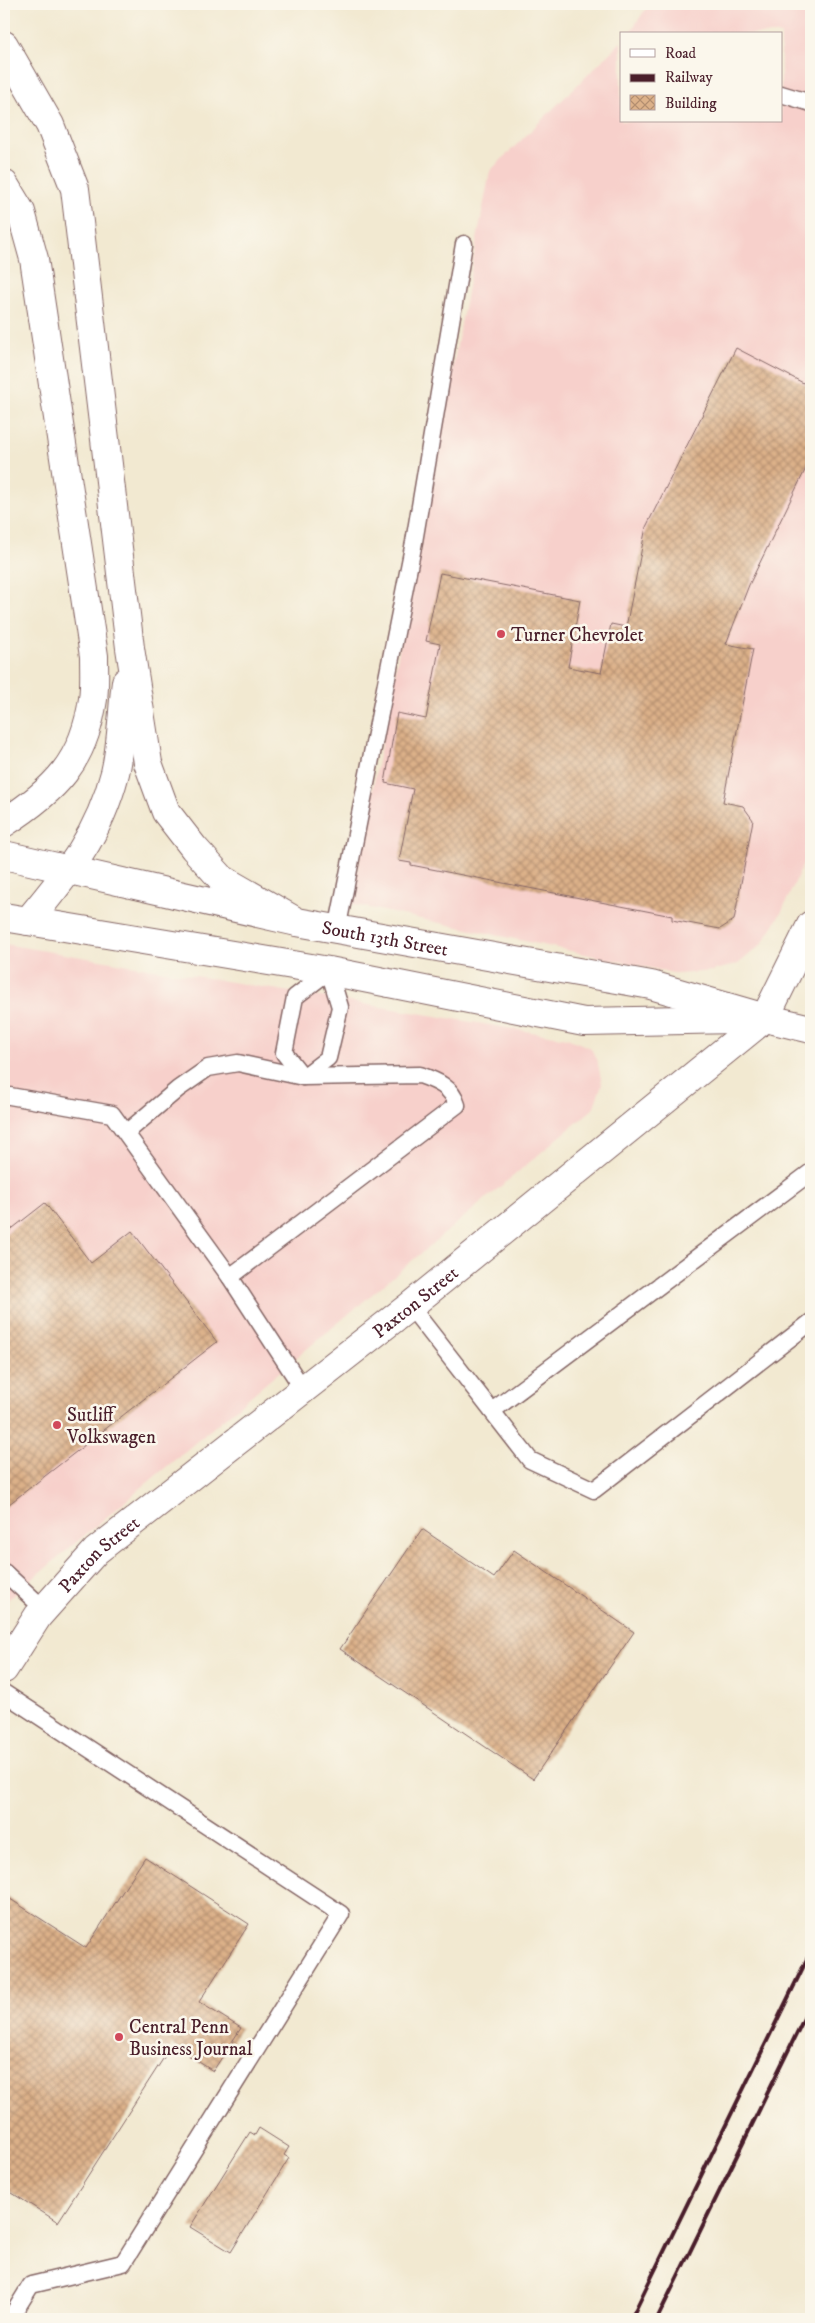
<svg xmlns="http://www.w3.org/2000/svg" width="815" height="2323" font-family="'IM FELL DW Pica',serif">
<style>
.built{fill:#f7d0cb}
.building{fill:url(#building-cross-hatch)}
.lines{fill:none;stroke-linecap:round;stroke-linejoin:round}
.service-casing{stroke:#856665;stroke-width:19}
.secondary-casing{stroke:#856665;stroke-width:30}
.primary-casing{stroke:#856665;stroke-width:30}
.trunk-casing{stroke:#856665;stroke-width:30}
.motorway-casing{stroke:#856665;stroke-width:30}
.service{stroke:#fff;stroke-width:16}
.secondary{stroke:#fff;stroke-width:28}
.primary{stroke:#fff;stroke-width:28}
.trunk{stroke:#fff;stroke-width:28}
.motorway{stroke:#fff;stroke-width:28}
.rail{stroke:#4a1f2b;stroke-width:4}
.poi-dot{fill:#d1495b;stroke:#fbf7ec;stroke-width:2}
.labels{text-anchor:middle;stroke-width:5;stroke-linejoin:round;paint-order:stroke}
.poi-label{font-size:19px;fill:#4a1f2b;stroke:#fbf7ec;text-anchor:start}
.street-label{font-size:19px;fill:#4a1f2b;stroke:#fbf7ec}
</style>
<defs>
<pattern id="building-cross-hatch" width="8" height="8" patternUnits="userSpaceOnUse" patternTransform="scale(1.25)"><rect width="8" height="8" fill="#dcb189"/><path d="M0 0l8 8M0 8l8-8" fill="none" stroke="#b48f70"/></pattern>
</defs>
<rect width="100%" height="100%" fill="#fbf7ec"/>
<filter id="ink" filterUnits="userSpaceOnUse"><feTurbulence type="fractalNoise" baseFrequency=".02" numOctaves="2"/><feDisplacementMap in="SourceGraphic" scale="10" xChannelSelector="R" yChannelSelector="G"/><feConvolveMatrix kernelMatrix="1 2 1 2 8 2 1 2 1" color-interpolation-filters="sRGB"/></filter>
<filter id="wash" filterUnits="userSpaceOnUse"><feTurbulence type="fractalNoise" baseFrequency=".0096" numOctaves="4" result="noise"/><feDisplacementMap in="SourceGraphic" scale="20" xChannelSelector="R" yChannelSelector="G"/><feGaussianBlur stdDeviation="1.12" result="paint"/><feColorMatrix in="noise" values="0 0 0 0 0 0 0 0 0 0 0 0 0 0 0 0 0 1.4 0 .05"/><feComposite in="paint" operator="in"/></filter>
<g filter="url(#wash)">
<rect width="100%" height="100%" fill="#f2e9d1"/>
<g class="built">
<polygon points="649,4 811,4 811,847 781,913 762,944 738,964 712,971 678,974 351,904 490,171 621,42 621,121 781,121 781,34 629,34"/>
<polygon points="4,944 567,1038 591,1048 598,1064 602,1084 593,1109 4,1603"/>
</g>
<g id="blocks">
<g class="building">
<polygon points="736,348 811,387 811,458 749,585 726,644 753,649 723,802 743,806 753,820 734,920 720,929 672,920 672,916 411,865 411,863 399,861 413,789 385,783 397,713 426,719 440,644 426,641 440,573 580,600 568,667 601,673 611,624 626,627 646,527"/>
<polygon points="45,1203 91,1263 132,1231 217,1342 4,1508 4,1235"/>
<polygon points="422,1529 494,1578 514,1550 634,1632 533,1779 340,1649"/>
<polygon points="145,1857 249,1924 199,2002 241,2028 213,2071 172,2045 58,2222 4,2188 4,1895 86,1948"/>
<polygon points="259,2128 289,2147 284,2155 289,2158 231,2252 190,2227 250,2132 255,2135"/>
</g>
</g>
</g>
<g filter="url(#ink)">
<use href="#blocks" fill-opacity="0" stroke="#856665" stroke-width="1"/>
<g class="lines">
<g class="service-casing">
<g id="service">
<polyline points="781,94 811,103"/>
<polyline points="337,930 414,542 464,244"/>
<polygon points="329,971 340,1007 328,1058 303,1077 284,1053 295,997"/>
<polyline points="4,1095 112,1114 230,1277 303,1389"/>
<path d="M127 1132 178 1089 208 1068 238 1063 303 1077 420 1075C437 1081 452 1087 457 1105L230 1277"/>
<polyline points="410,1306 530,1460 594,1490 811,1322"/>
<polyline points="492,1411 811,1172"/>
<polyline points="4,1572 44,1609"/>
<polyline points="4,1693 341,1914 123,2263 31,2285 10,2319"/>
</g>
</g>
<g class="secondary-casing">
<polyline id="secondary" points="765,1018 811,1029"/>
</g>
<g class="primary-casing">
<g id="primary">
<path id="s1" d="M4 1669 38 1616 96 1551 410 1306 765 1018"/>
</g>
</g>
<g class="trunk-casing">
<g id="trunk">
<path id="s2" d="M4 855 297 922 651 985 765 1018"/>
<polyline points="4,917 329,971 584,1022 736,1019"/>
<polyline points="765,1018 811,925"/>
</g>
</g>
<g class="motorway-casing">
<g id="motorway">
<polyline points="4,45 50,125 75,189 130,648 148,763 166,812 194,848 222,879 297,922"/>
<path d="M4 184 21 212 34 259 94 656C94 670 95 685 93 699 84 762 55 790 4 823"/>
<path d="M28 921C68 873 99 836 115 773 122 744 122 711 126 682"/>
</g>
</g>
<use href="#service" class="service"/>
<use href="#secondary" class="secondary"/>
<use href="#primary" class="primary"/>
<use href="#trunk" class="trunk"/>
<use href="#motorway" class="motorway"/>
<g class="rail">
<polyline points="631,2319 811,1951"/>
<polyline points="657,2319 811,2004"/>
</g>
</g>
</g>
<g class="poi-dot">
<circle cx="501" cy="634" r="5"/>
<circle cx="57" cy="1425" r="5"/>
<circle cx="119" cy="2037" r="5"/>
</g>
<g class="labels">
<g class="poi-label">
<text x="511" y="641">Turner Chevrolet</text>
<text x="67" y="1421">Sutliff<tspan x="67" dy="22">Volkswagen</tspan></text>
<text x="129" y="2033">Central Penn<tspan x="129" dy="22">Business Journal</tspan></text>
</g>
<g class="street-label">
<text dy="7" stroke="none"><textPath href="#s2" startOffset="390">South 13th Street</textPath></text>
<text dy="7" stroke="none"><textPath href="#s1" startOffset="555">Paxton Street</textPath></text>
<text dy="7" stroke="none"><textPath href="#s1" startOffset="150">Paxton Street</textPath></text>
</g>
</g>
<rect width="815" height="2323" fill="none" stroke="#fbf7ec" stroke-width="20"/>
<rect x="620" y="32" width="162" height="90" fill="#fbf7ec" stroke="#b4a19f"/>
<rect x="630" y="49" width="25" height="8" fill="#ffffff" stroke="#b4a19f"/>
<text x="665" y="58" font-size="15" fill="#4a1f2b">Road</text>
<rect x="630" y="74" width="25" height="8" fill="#4a1f2b" stroke="#b4a19f"/>
<text x="665" y="82" font-size="15" fill="#4a1f2b">Railway</text>
<rect x="630" y="95" width="25" height="15" fill="url(#building-cross-hatch)" stroke="#b4a19f"/>
<text x="665" y="108" font-size="15" fill="#4a1f2b">Building</text>
</svg>
